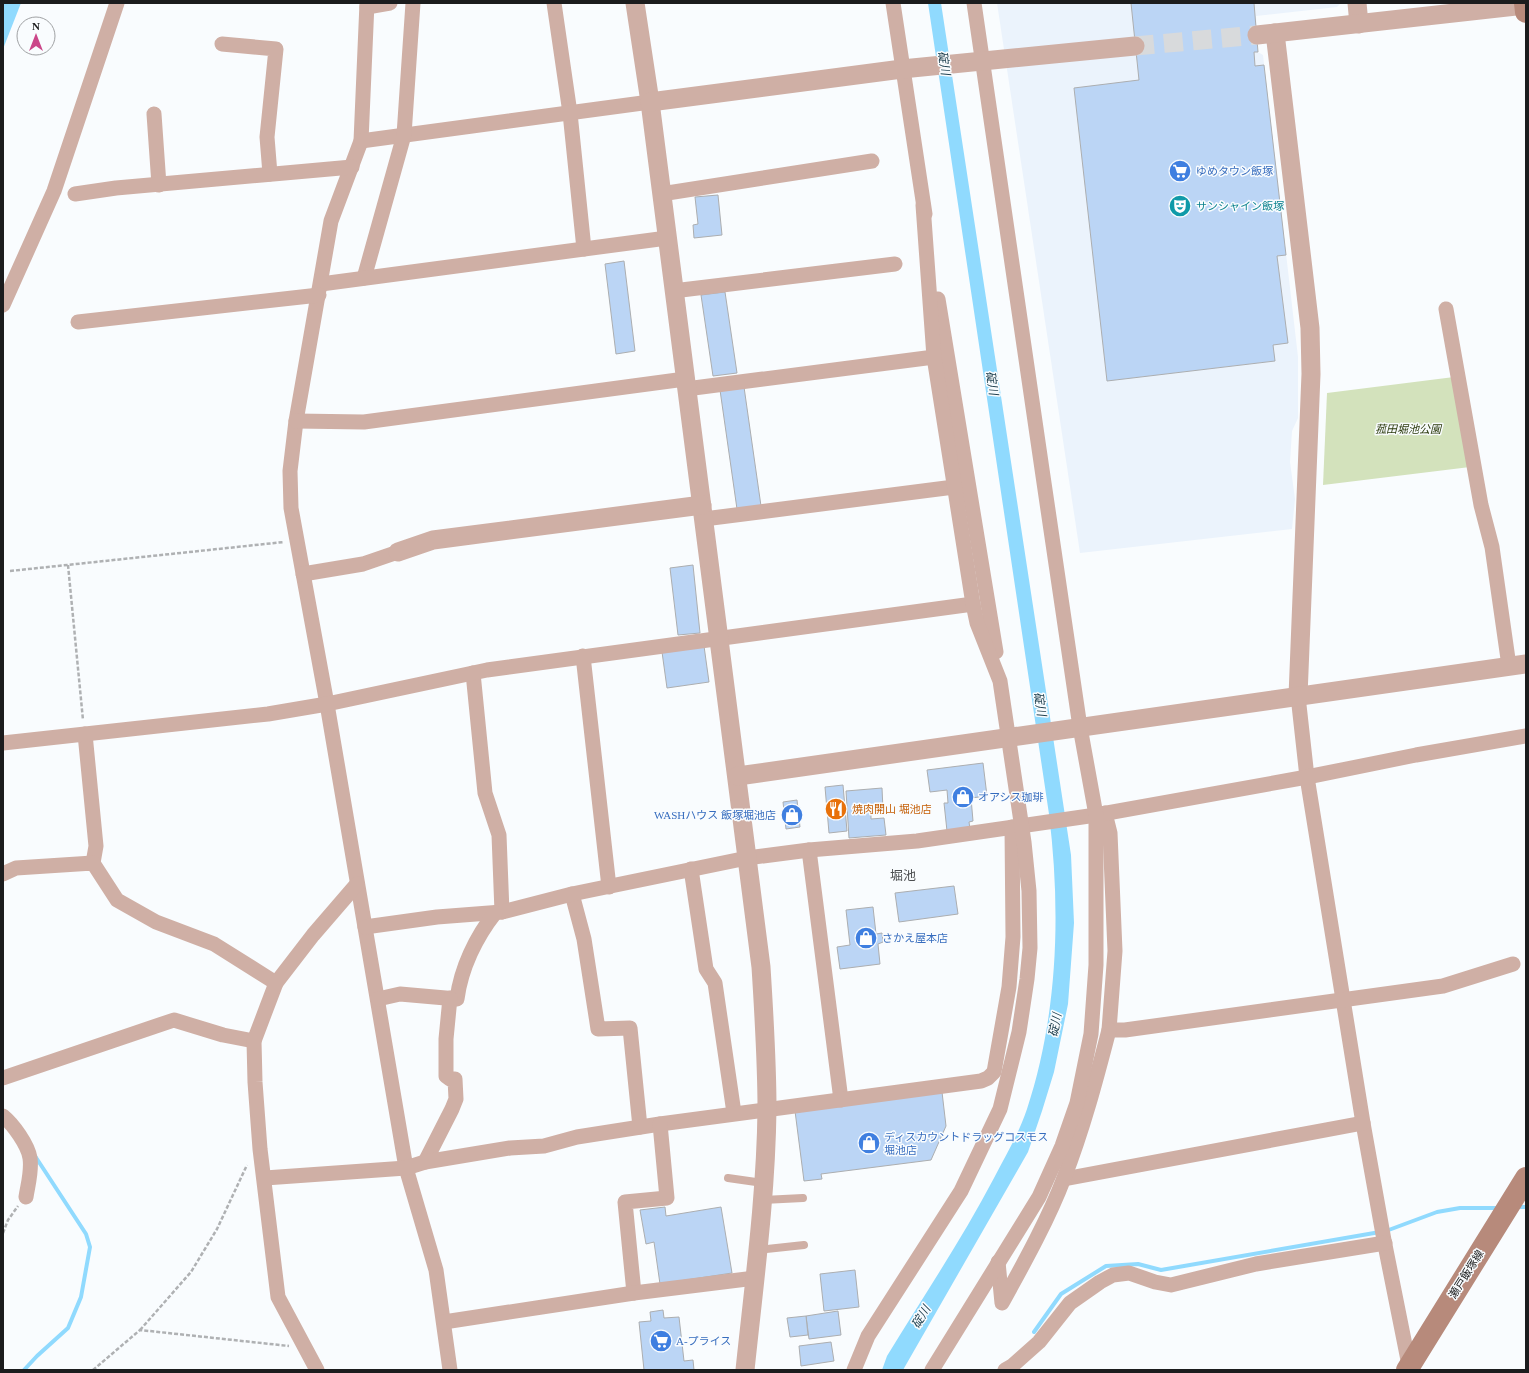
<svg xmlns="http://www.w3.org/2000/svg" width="1529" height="1373" font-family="'Times New Roman','Noto Sans JP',serif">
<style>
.built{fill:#ebf3fc}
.green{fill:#d3e2bc}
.water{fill:#90dafe}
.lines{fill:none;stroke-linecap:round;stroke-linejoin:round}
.stream{stroke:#90dafe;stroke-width:4}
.building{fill:#bbd5f5;stroke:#acaeb0}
.tertiary-tunnel{stroke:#d8dadc;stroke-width:19;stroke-dasharray:19 10;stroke-linecap:butt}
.path{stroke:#afb1b3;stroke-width:2.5;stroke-dasharray:4 2;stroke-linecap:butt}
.service{stroke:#cfafa5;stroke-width:8}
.minor{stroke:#cfafa5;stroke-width:15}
.tertiary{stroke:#cfafa5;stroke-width:19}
.secondary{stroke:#b78a7b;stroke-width:22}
.labels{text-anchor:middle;stroke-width:3;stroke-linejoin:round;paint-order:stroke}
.shop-label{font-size:11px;fill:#366cbe;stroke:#f9fcfe;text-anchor:start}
.culture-label{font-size:11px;fill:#0d838f;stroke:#f9fcfe;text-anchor:start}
.park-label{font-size:11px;font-style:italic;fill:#2b3a0c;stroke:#f9fcfe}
.food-label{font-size:11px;fill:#c56008;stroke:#f9fcfe;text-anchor:start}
.street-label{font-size:11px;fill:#1b1c1d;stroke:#f9fcfe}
.water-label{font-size:12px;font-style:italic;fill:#193b4a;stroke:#f9fcfe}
.quarter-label{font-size:13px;fill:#4c4e50;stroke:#f9fcfe}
</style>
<rect width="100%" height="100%" fill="#f9fcfe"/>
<polygon class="built" points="997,3 1341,3 1337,7 1256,16 1258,52 1263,55 1298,357 1298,418 1292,431 1290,462 1295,499 1292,529 1080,553"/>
<polygon class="green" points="1454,377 1470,467 1323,485 1327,393"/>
<g class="water">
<polygon points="3,3 21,3 3,49"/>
<path d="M928 3H941L1071 855 1074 923 1068 1004 1054 1072 1042 1111 1028 1152 903 1370H882L887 1356C923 1297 962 1239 994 1178 1006 1155 1019 1133 1027 1109 1058 1015 1061 912 1049 814Z"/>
</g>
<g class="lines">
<g class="stream">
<polyline points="1516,1207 1526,1207"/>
<polyline points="1386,1231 1437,1212 1460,1208 1499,1208"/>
<polyline points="1034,1332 1061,1294 1106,1266 1138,1264 1161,1270 1380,1232"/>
<polyline points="24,1370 37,1356 68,1328 81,1297 90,1247 86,1234 35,1156"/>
</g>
</g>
<g class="building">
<polygon points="1131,3 1254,3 1258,52 1254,52 1255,66 1264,65 1286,255 1277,256 1288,343 1273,345 1275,361 1107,381 1074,88 1139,80"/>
<polygon points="718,195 722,235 694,238 693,225 698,224 695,197"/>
<polygon points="624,261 635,351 616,354 605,264"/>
<polygon points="725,292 737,373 713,376 701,295"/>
<polygon points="744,387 761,506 737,509 720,390"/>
<polygon points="693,565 700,633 678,635 670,568"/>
<polygon points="704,646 709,682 667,688 662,652"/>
<polygon points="983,763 987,796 971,798 973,821 969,822 970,829 947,831 944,803 948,803 947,790 930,792 927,770"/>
<polygon points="843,785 847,831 829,833 825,787"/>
<polygon points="882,788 883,810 871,811 871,819 884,818 886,835 849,838 846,791"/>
<polygon points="797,800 800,827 786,829 783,802"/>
<polygon points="954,886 958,914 899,922 895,893"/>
<polygon points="873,907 876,934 882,933 883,942 878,944 880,964 840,969 837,947 850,945 846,910"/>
<polygon points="942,1092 946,1126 931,1160 821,1174 822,1179 804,1181 795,1111"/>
<polygon points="665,1207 666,1216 721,1207 732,1273 660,1284 654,1242 646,1244 640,1210"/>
<polygon points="855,1270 859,1307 824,1311 820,1274"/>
<polygon points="663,1310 664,1318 679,1317 684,1361 693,1360 694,1370 644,1370 639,1322 651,1321 650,1312"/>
<polygon points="838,1311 841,1335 809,1339 806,1316"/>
<polygon points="806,1316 808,1335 790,1337 787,1318"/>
<polygon points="831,1342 834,1361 801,1366 799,1346"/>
</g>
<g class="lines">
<polyline class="tertiary-tunnel" points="1135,46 1257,35"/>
<g class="path">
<polyline points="68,565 83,720"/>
<polyline points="10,571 284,542"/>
<polyline points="3,1233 8,1220 18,1206"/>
<polyline points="140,1330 191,1272 217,1229 247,1165"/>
<polyline points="93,1370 140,1330 289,1346"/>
</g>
<g class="service">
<polyline points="728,1178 763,1183"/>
<polyline points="763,1200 803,1198"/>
<polyline points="757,1250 804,1245"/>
</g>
<g class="minor">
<polyline points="367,3 361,141 331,221 296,421 290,471 291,508 327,704 406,1168 436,1270 450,1370"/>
<polyline points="554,3 570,113 584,249"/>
<polyline points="893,3 925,214"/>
<polyline points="367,7 390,3"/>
<polyline points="222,44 276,49 267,137 270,174"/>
<polyline points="154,114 159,185"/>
<polyline points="361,141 650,102"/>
<polyline points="75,194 116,188 352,167"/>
<polyline points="661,194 872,161"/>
<polyline points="364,278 404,135 413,3"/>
<polyline points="321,284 667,238"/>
<polyline points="673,291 895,264"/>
<polyline points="938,299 996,652"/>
<polyline points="3,305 54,191 117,3"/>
<polyline points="1446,309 1481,505 1492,547 1509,666"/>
<polyline points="78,322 319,295"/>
<polyline points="686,389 934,357"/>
<polyline points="296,421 364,422 685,379"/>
<polyline points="704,519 954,487"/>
<polyline points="303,574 363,564 398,552"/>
<polyline points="583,656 609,887"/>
<polyline points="473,673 485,793 499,835 502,912"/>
<polyline points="1298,696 1307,777 1363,1123 1384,1240 1409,1365"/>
<polyline points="85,734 96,846 93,863"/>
<polyline points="3,743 268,714 327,704 487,670 973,604"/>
<polyline points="1105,813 1110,833 1115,951 1109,1030 1125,1030 1443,986 1513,964"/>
<polyline points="809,850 841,1100"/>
<polyline points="691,869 706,969 715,983 734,1113"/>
<polyline points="3,874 16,868 93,863 117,900 156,922 214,944 276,983"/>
<polyline points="572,894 584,939 598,1029 630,1028 640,1127"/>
<polyline points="365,927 437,917 502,912 572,894 747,858 809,850 917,841 1096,815 1307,777 1416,755 1526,736"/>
<path d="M378 999 400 994 457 999C461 968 476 937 495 913"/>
<polyline points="3,1078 174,1020 223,1035 254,1041"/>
<path d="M3 1116C13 1124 28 1145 30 1158 32 1171 28 1184 26 1197"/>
<polyline points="425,1162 452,1109 456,1099 455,1079 450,1079 446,1076 446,1039 450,998"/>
<polyline points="265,1178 406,1168 425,1162 510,1148 544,1146 577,1137 660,1124 981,1081 988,1078 994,1072 1009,987 1013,937 1012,827"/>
<polyline points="1064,1179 1363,1123"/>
<path d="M998 1262 1002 1303C1024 1263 1048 1220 1064 1178 1083 1129 1096 1080 1109 1030"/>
<polyline points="634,1293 625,1202 667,1198 660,1124"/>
<polyline points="444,1322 634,1293 755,1278"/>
<polyline points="317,1370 278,1297 260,1149 255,1082 254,1041 276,983 313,935 357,884"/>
<polyline points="854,1370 868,1336 961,1191 1000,1109 1019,1032 1027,979 1030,948 1029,891 1024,842 1000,681 977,623 973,604 934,357 923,205"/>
<polyline points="932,1370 1039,1197 1062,1146 1077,1103 1091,1034 1096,965 1096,815 1080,727 1043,476 974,3"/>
<polyline points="1005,1370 1012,1366 1039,1342 1070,1303 1100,1282 1113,1275 1129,1273 1155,1282 1171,1285 1256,1264 1385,1243"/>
</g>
<g class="tertiary">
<path d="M635 3 650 102 761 967C764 1014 767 1062 767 1109 766 1196 754 1284 745 1370"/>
<polyline points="1357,3 1359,24"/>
<polyline points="1275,33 1310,328 1311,374 1298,696"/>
<polyline points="1257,35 1526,5"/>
<polyline points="650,102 902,69 1135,46"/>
<polyline points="398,552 433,540 702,505"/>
<polyline points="738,776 1526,664"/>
</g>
<g class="secondary">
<polyline points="1525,3 1526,12"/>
<polyline points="1407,1370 1526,1178"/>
</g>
</g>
<defs>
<g id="supermarket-disc" transform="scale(1.15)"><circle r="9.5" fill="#3f7fe0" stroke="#f9fcfe"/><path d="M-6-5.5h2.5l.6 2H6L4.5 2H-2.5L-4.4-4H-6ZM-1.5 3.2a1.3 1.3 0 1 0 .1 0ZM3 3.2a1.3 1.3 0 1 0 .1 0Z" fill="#fff"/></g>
<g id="theatre-disc" transform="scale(1.15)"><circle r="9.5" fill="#0f9aa8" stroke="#f9fcfe"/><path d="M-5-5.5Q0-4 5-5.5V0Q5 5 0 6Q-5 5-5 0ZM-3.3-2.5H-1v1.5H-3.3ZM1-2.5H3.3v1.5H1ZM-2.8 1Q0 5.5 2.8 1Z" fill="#fff"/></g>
<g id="shop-disc" transform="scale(1.15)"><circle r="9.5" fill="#3f7fe0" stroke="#f9fcfe"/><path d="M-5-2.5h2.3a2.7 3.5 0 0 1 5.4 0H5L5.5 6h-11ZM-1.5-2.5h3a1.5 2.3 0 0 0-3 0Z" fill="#fff"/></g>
<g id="restaurant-disc" transform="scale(1.15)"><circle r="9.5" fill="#e8710a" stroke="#f9fcfe"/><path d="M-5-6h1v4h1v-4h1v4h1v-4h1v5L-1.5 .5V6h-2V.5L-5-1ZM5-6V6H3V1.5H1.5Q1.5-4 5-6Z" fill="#fff"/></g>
</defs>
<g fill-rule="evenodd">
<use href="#supermarket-disc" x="1180" y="171"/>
<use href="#theatre-disc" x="1180" y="206"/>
<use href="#shop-disc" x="963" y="797"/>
<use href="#restaurant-disc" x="836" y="809"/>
<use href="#shop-disc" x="792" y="815"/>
<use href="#shop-disc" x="866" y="938"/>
<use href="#shop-disc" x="869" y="1143"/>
<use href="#supermarket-disc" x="661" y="1341"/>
</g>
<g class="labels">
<g class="shop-label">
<text x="1196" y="175">ゆめタウン飯塚</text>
<text x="978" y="801">オアシス珈琲</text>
<text x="776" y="819" text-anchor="end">WASHハウス 飯塚堀池店</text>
<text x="882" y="942">さかえ屋本店</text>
<text x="884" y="1141">ディスカウントドラッグコスモス<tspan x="884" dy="13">堀池店</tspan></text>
<text x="676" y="1345">A-プライス</text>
</g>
<g class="culture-label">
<text x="1196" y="210">サンシャイン飯塚</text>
</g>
<g class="park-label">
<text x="1408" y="433">菰田堀池公園</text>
</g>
<g class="food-label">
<text x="852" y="813">焼肉開山 堀池店</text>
</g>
<g class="street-label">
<text transform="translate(1466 1274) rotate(-58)" y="4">瀬戸飯塚線</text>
</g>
<g class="water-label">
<text transform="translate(944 63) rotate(81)" y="4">碇川</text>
<text transform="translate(992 383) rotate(81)" y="4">碇川</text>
<text transform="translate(1040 704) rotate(81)" y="4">碇川</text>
<text transform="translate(1055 1025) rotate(-79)" y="4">碇川</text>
<text transform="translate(921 1317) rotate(-59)" y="4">碇川</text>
</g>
<g class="quarter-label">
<text x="903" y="880">堀池</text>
</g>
</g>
<rect width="1529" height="1373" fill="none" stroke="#1b1c1d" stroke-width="8"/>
<g transform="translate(36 36)"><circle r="19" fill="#f9fcfe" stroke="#a0a2a4"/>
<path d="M0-3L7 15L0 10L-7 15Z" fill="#cb4689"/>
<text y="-6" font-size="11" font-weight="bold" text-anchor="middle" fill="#1b1c1d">N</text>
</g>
</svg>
